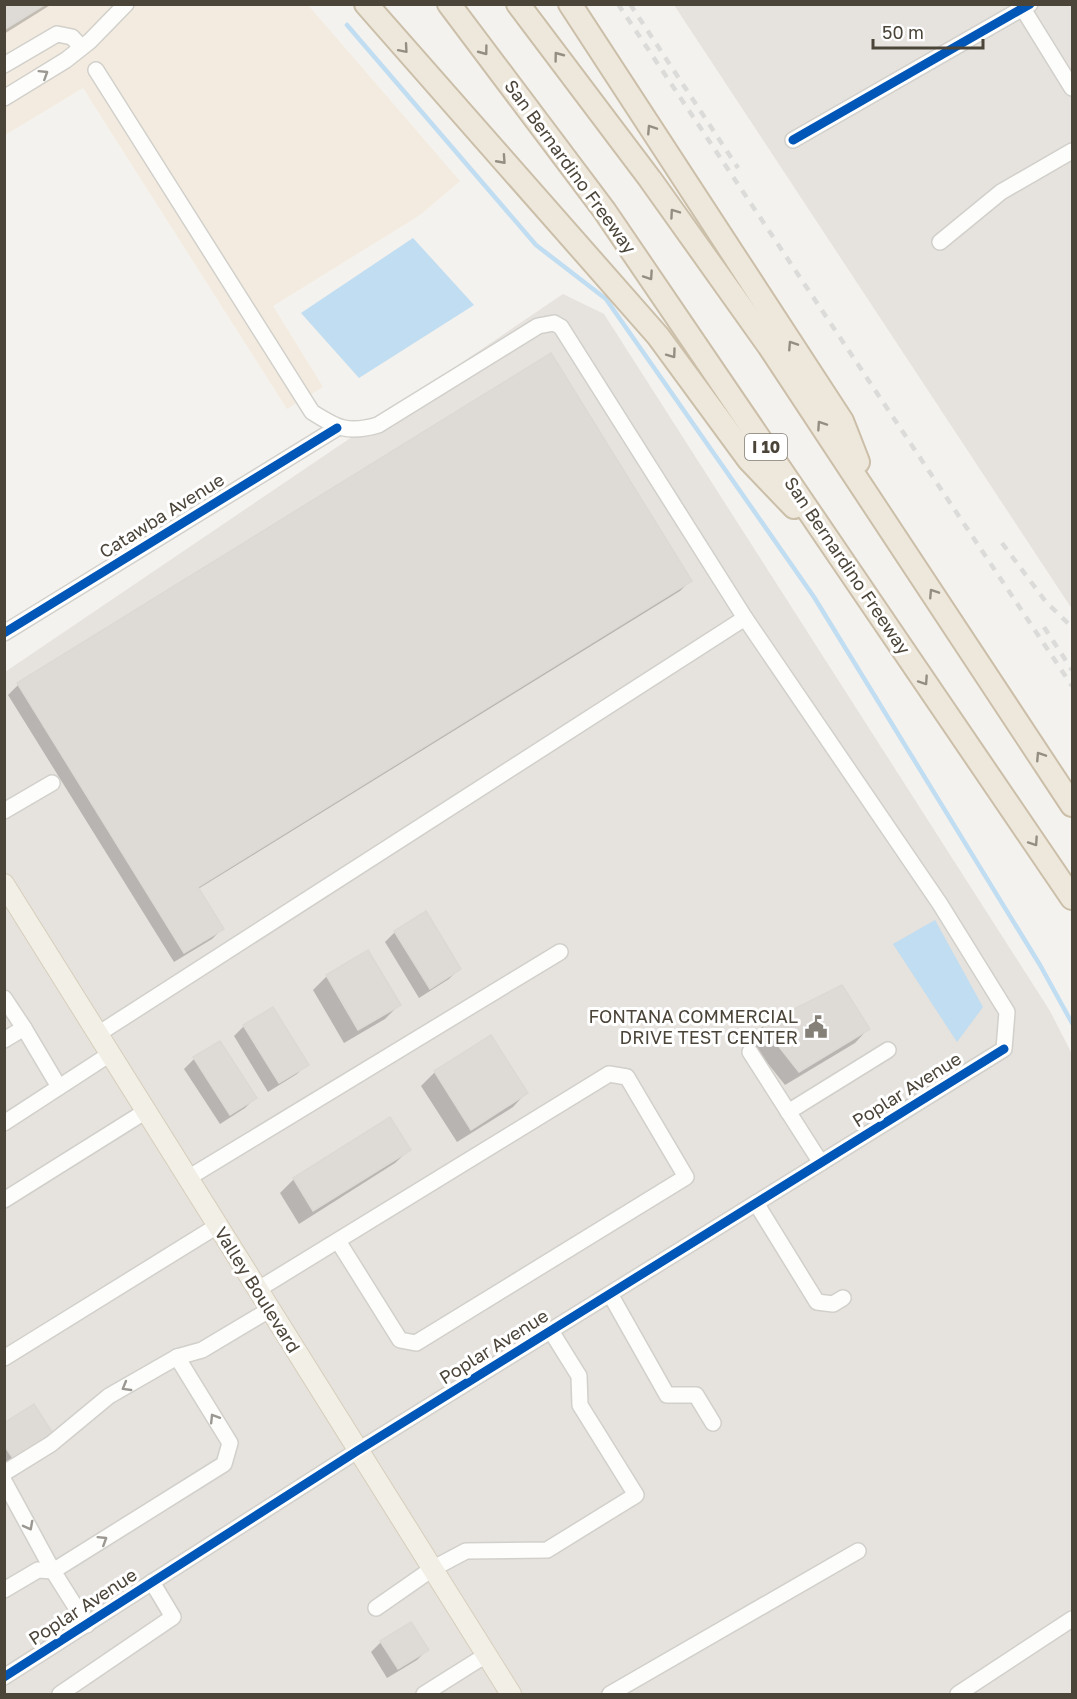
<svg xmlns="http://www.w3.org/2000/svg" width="1077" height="1699" font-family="'Golos Text',sans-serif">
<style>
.commercial{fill:#f3ebdf}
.industrial{fill:#e6e2de}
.water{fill:#c0ddf1}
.shadow{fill:#0003}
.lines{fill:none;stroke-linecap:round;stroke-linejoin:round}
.stream{stroke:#c0ddf1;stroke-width:4.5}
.building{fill:#dedbd6;stroke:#dcd9d4;stroke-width:1.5}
.minor-casing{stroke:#d2d0cb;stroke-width:18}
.major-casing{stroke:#d6cebb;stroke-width:22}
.highway-casing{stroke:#ccbfa9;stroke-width:26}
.minor{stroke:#fdfdfc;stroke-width:15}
.major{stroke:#f2efe6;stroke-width:20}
.highway{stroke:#ede8db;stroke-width:22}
.rail{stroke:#dbdbda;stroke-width:4.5;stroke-dasharray:8 8;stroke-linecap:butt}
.cycleway-casing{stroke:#fff;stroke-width:13}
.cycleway{stroke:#0057b8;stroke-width:9}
.oneway{stroke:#948e82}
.oneway2{stroke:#9b9791}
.labels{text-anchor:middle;stroke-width:6;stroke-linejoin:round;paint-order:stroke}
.shield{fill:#fff;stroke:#817c74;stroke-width:1.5}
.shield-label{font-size:16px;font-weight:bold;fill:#4b4439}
.street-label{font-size:18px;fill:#4b4439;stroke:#fff}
.poi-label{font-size:18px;fill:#4b4439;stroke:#fff;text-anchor:end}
</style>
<rect width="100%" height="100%" fill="#f4f2ee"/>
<polygon class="commercial" points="5,5 308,5 460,181 420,215 273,306 323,387 287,409 83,88 5,135"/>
<g class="industrial">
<polygon points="674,5 1072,5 1072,609"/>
<polygon points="563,294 604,314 1050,1011 1072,1054 1072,1694 5,1694 5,672"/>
</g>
<g class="water">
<polygon points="413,238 474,305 359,378 301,313"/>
<polygon points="935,920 983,1007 957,1042 893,944"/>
</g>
<g class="shadow">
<polygon points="4,4 52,4 4,34"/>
<polygon points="550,355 690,581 680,591 198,889 222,929 212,939 174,962 8,695 18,685"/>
<polygon points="395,932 459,969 449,979 419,998 385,942"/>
<polygon points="367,952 399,1005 385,1019 344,1043 313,990 327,976"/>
<polygon points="841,987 868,1029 855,1043 785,1085 749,1040 763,1026"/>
<polygon points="244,1026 307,1064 297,1074 268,1092 234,1036"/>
<polygon points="194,1059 255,1098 245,1108 220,1124 184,1069"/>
<polygon points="435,1072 526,1093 513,1107 457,1142 421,1086"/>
<polygon points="390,1119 409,1150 395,1163 299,1224 280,1193 293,1180"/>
<polygon points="4,1425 52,1435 4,1469"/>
<polygon points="381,1642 427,1650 417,1660 387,1678 371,1652"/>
</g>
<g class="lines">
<polyline class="stream" points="347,25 536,245 606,299 814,597 1040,965 1072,1023"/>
</g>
<g class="building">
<polygon points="4,4 46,4 4,30"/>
<polygon points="551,353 692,581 198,887 224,929 184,953 17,683"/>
<polygon points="426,911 461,969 430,989 394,931"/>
<polygon points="368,950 401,1005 358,1030 326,975"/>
<polygon points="842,985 870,1029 799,1072 762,1025"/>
<polygon points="273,1007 309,1065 279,1083 243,1025"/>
<polygon points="491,1035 528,1093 471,1130 434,1071"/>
<polygon points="220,1041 257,1098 230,1115 193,1057"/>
<polygon points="390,1117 411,1150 313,1211 293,1178"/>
<polygon points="34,1404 54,1435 14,1460 4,1445 4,1423"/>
<polygon points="411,1622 429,1650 398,1669 380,1641"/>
</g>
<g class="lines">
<g class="minor-casing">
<g id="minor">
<polyline points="1020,4 1072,88"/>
<polyline points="4,65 57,34 72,37 81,47"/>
<polyline points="4,98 66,60 90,41 126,4"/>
<polyline points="793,140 1030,4"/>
<polyline points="940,242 1001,192 1072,151"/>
<polyline points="4,633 337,428"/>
<polyline points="4,811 52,783"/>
<polyline points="4,998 24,1028 4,1040"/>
<polyline points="24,1028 59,1087"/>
<polyline points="98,1034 745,618"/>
<polyline points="750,1052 821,1163"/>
<polyline points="788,1112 888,1050"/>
<polyline points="4,1123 110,1054"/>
<polyline points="188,1178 560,952"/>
<polyline points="4,1200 146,1111"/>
<polyline points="756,1203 817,1302 833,1304 843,1298"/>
<polyline points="257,1290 609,1074 627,1077 686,1177 416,1343 400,1340 338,1241"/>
<polyline points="610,1294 667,1395 696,1395 713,1423"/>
<polyline points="4,1358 217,1226"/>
<polyline points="4,1473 51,1444 109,1396 177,1357 202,1350 269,1310"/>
<polyline points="4,1481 53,1571 87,1625"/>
<polyline points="4,1590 38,1570 53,1571 224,1464 230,1443 177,1357"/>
<polyline points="376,1608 432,1569 466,1551 547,1550 636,1495 580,1405 579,1376 551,1331"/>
<path d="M4 1677 357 1451 1004 1049 1007 1012 940 904 745 618 561 327 554 323 538 326 378 425C348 434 337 428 312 412L96 70"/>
<polyline points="60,1694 173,1617 152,1582"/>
<polyline points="424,1694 486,1655"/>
<polyline points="610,1694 858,1551"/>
<polyline points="958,1694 1072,1619"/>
</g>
</g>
<g class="major-casing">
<polyline id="major" points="4,884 511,1694"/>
</g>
<g class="highway-casing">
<g id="highway">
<polyline points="366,4 658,336 749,460 794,507"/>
<polyline points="449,4 604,210 1072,898"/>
<polyline points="518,4 650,179 769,346 1072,805"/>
<polyline points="570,4 842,421 858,462"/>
</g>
</g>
<use href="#minor" class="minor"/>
<use href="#major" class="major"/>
<use href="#highway" class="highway"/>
<g class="rail">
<polyline points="618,4 1072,686"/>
<polyline points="630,4 738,168"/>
<polyline points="1002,543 1046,602 1072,627"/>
<polyline points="1044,627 1072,670"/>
</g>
<g class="cycleway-casing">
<g id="cycleway">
<polyline points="793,140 1030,4"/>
<polyline points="4,633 337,428"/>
<polyline points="4,1677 357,1451 1004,1049"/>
</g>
</g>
<use href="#cycleway" class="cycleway"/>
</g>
<defs><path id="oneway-chevron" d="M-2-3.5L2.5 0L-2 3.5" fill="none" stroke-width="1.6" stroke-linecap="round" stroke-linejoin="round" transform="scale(1.5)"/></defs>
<g class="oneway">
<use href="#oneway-chevron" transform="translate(404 49) rotate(49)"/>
<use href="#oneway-chevron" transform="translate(484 51) rotate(53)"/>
<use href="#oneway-chevron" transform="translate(558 56) rotate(-127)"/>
<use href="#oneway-chevron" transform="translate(651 129) rotate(-123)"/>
<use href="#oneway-chevron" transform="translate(502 160) rotate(48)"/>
<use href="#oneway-chevron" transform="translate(674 213) rotate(-125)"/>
<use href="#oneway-chevron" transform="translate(649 276) rotate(56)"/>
<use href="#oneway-chevron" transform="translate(792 345) rotate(-123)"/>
<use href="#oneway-chevron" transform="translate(672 354) rotate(54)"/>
<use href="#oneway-chevron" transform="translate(821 425) rotate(-124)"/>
<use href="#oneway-chevron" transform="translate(933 593) rotate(-123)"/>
<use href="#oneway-chevron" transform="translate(924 681) rotate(56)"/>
<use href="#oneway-chevron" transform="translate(1040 756) rotate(-123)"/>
<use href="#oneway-chevron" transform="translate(1034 842) rotate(56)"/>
</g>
<g class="oneway2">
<use href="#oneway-chevron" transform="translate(44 74) rotate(-32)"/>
<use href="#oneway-chevron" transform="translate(126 1387) rotate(150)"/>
<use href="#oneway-chevron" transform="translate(214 1418) rotate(-122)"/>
<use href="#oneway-chevron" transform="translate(29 1526) rotate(62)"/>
<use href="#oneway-chevron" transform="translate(103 1540) rotate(-32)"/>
</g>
<defs>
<g id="civic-bare" transform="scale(1.8)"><path d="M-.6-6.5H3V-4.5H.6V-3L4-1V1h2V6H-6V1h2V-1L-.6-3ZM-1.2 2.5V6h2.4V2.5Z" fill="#868178" stroke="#fff" stroke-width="2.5" paint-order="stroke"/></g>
</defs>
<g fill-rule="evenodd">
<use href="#civic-bare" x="816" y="1027"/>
</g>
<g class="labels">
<rect class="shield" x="745" y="434" width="42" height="26" rx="4.5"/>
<g class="shield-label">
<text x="766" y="453">I 10</text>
</g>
<g class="street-label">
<text transform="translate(570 167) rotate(54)" y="6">San Bernardino Freeway</text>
<text transform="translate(162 516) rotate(-32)" y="6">Catawba Avenue</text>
<text transform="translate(847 566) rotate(56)" y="6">San Bernardino Freeway</text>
<text transform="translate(907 1090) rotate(-32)" y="6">Poplar Avenue</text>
<text transform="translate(257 1290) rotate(58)" y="6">Valley Boulevard</text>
<text transform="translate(494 1347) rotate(-32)" y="6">Poplar Avenue</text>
<text transform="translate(83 1607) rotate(-33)" y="6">Poplar Avenue</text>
</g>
<g class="poi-label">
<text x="798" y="1023">FONTANA COMMERCIAL<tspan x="798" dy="21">DRIVE TEST CENTER</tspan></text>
</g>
</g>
<rect width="1077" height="1699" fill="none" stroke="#4b4439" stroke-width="12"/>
<path d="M873 39v9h110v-9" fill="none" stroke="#4b4439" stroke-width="3"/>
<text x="882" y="39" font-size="18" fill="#4b4439" stroke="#ffffff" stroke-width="4.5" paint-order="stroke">50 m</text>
</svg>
